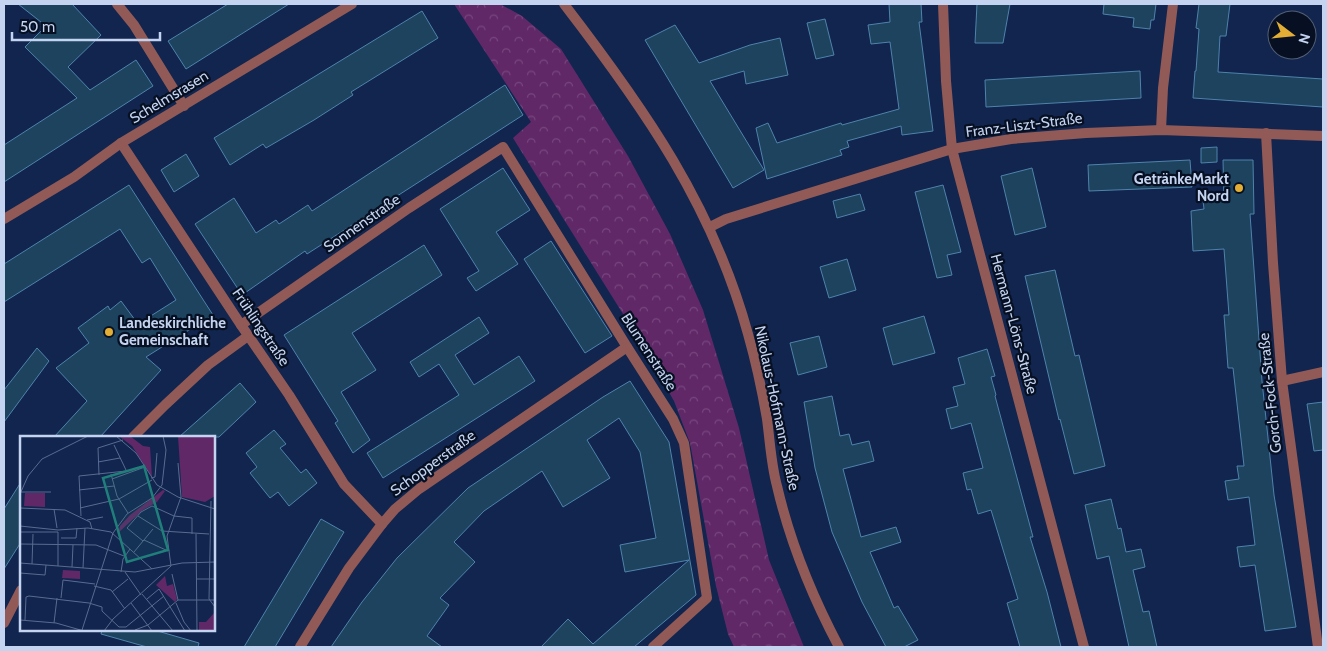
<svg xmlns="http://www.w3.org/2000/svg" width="1327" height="651" font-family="Cabin,sans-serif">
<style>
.park{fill:url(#park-crowns)}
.building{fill:#1d435f;stroke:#4f83ab}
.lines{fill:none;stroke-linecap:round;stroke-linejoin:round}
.street{stroke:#915a57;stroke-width:10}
.poi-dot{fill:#e3ae35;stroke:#071022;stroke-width:2}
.labels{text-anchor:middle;stroke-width:4.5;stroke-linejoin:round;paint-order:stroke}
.street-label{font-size:15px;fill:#c4d3ef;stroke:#071022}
.poi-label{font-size:15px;font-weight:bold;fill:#c4d3ef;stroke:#071022;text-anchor:end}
.inset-road{fill:none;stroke:#596b8f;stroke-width:1}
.view{fill:#217f7b;fill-opacity:0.15;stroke:#217f7b;stroke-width:2.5}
.inset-edge{fill:none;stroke:#c4d3ef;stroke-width:2.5}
</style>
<defs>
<pattern id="park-crowns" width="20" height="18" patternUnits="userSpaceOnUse" patternTransform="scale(1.25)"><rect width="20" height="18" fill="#612868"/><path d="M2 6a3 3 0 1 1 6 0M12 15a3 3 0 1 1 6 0" fill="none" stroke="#76467e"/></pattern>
</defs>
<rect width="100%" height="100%" fill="#11254f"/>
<polygon class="park" points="454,4 500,4 522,16 561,49 628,156 670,234 703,310 739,428 769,560 804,647 734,647 728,634 716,586 690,443 674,401 633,330 513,138 531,122"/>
<g class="building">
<polygon points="18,4 72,4 101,35 68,67 90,90 136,60 153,86 4,182 4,145 77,98 25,47 46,26"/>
<polygon points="228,4 289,4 186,69 168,41"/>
<polygon points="889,4 921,4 922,22 919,22 933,131 902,135 901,126 847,141 849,147 840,150 842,155 767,179 756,128 768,123 777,143 841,123 842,125 899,109 890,42 871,44 868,25 890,22"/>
<polygon points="977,4 1010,4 1003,43 975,43"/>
<polygon points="1104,4 1156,4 1154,20 1151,20 1150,29 1133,27 1134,18 1103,14"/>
<polygon points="1199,4 1230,4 1226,36 1220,36 1218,72 1323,79 1323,107 1193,98 1195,71 1196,71 1199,29 1196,28"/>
<polygon points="422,11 438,38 351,92 353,95 314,120 266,148 263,144 230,165 214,138"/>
<polygon points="825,19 834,55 816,59 807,23"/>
<polygon points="675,25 699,63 750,45 780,38 788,75 746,84 744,71 710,81 764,170 733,188 645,40"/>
<polygon points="1140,71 1141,98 986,107 985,80"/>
<polygon points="505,85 523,115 307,254 305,251 242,295 195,224 234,198 256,233 276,220 279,224 308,205 312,211"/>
<polygon points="1217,147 1217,162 1201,163 1201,148"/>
<polygon points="186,154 199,176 174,192 161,170"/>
<polygon points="1190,160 1192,187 1089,191 1088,165"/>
<polygon points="1223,160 1253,160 1254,214 1250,214 1262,381 1274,495 1296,627 1265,631 1255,565 1240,567 1237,547 1255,545 1249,497 1228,500 1225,481 1239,479 1237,466 1244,466 1233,368 1228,368 1224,315 1229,315 1224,249 1193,251 1191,211 1204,209 1203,201 1224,200"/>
<polygon points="503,168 530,210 496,232 518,264 476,291 467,278 479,271 440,209"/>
<polygon points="1032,168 1046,227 1015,235 1001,176"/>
<polygon points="129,185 213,315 146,357 161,370 100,437 54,437 87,401 56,368 89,343 78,328 108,306 110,310 121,301 138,324 176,300 150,258 142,263 120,229 4,302 4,264"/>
<polygon points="943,185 961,252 947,255 952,275 937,278 915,192"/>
<polygon points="860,194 865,210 837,218 833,201"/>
<polygon points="551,241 612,336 585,353 524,259"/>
<polygon points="424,245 442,275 352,333 376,370 341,392 370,440 353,453 335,423 338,421 284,335"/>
<polygon points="847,259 856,290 829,298 820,267"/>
<polygon points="1055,270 1075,356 1079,355 1105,466 1074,474 1060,419 1059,420 1025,276"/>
<polygon points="924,316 935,353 893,365 883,328"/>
<polygon points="479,317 489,333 455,355 474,385 519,356 535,381 383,478 367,453 459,395 439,364 419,377 410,362"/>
<polygon points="819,336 827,367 798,375 790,343"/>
<polygon points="37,348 49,361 4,422 4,390"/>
<polygon points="987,349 995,376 991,377 996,395 995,396 1033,537 1030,537 1047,592 1061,647 1020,647 1007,603 1018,599 991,510 978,514 971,489 967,490 963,473 983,468 971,423 951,429 946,409 958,406 953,387 965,384 958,358"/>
<polygon points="630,381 669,442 696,595 634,647 541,647 568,619 593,644 689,560 625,572 620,545 656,538 640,452 619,418 587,440 610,478 563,507 542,471 484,511 454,542 475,562 440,598 449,605 427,636 442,647 331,647 362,602 397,558 468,488 603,397"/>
<polygon points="240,383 256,402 219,437 179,437"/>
<polygon points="832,396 840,436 849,434 852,445 869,441 874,461 843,469 861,537 896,527 901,542 870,552 894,608 898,606 918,640 904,647 886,647 862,602 832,532 815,468 804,402"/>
<polygon points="1323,402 1323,450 1314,451 1307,404"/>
<polygon points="274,430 286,444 280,448 301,473 306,469 317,483 289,506 278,492 270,498 250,473 257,467 246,453"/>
<polygon points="21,482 21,542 4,569 4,509"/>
<polygon points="1111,499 1118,529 1121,528 1126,552 1141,549 1145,567 1133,570 1143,612 1149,611 1157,647 1129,647 1109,556 1097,559 1085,505"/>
<polygon points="321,519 344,532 275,647 244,647"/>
<polygon points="102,630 154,630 199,643 198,647 147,647 101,634"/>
</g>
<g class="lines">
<g class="street">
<polyline points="117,4 134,25 184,106"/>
<path d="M564 4C644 108 713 206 748 334 756 362 762 390 767 419 770 441 771 464 777 486 790 542 812 596 839 647"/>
<polyline points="943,4 946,81 952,149 1084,647"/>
<polyline points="1161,130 1163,88 1173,4"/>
<polyline points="1266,133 1273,263 1282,381 1318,647"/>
<polyline points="121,143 241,325 289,395 344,484 382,524"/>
<polyline points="4,219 74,177 121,143 352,4"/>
<polyline points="710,227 726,219 952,149 1011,139 1086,133 1161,130 1323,136"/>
<polyline points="241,325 409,208 503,147 627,347 673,419 684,443 707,598 653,647"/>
<polyline points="1282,381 1323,372"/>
<polyline points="133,437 165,405 208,365 248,336"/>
<polyline points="4,623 21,590"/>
<polyline points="300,647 349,568 382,524 395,509 419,489 627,347"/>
</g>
</g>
<g class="poi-dot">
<circle cx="1239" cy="188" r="5"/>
<circle cx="109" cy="332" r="5"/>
</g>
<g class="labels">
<g class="street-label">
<text transform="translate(169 97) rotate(-31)" y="5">Schelmsrasen</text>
<text transform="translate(1024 125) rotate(-7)" y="5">Franz-Liszt-Straße</text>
<text transform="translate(362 223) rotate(-35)" y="5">Sonnenstraße</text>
<text transform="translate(1014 324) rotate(75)" y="5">Hermann-Löns-Straße</text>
<text transform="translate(261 327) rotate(56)" y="5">Frühlingstraße</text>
<text transform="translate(649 352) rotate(57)" y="5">Blumenstraße</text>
<text transform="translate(1270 393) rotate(-96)" y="5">Gorch-Fock-Straße</text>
<text transform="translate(777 408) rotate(78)" y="5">Nikolaus-Hofmann-Straße</text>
<text transform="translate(433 463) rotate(-36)" y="5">Schopperstraße</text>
</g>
<g class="poi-label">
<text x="1229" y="184">GetränkeMarkt<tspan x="1229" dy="17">Nord</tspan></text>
<text x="119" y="328" text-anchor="start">Landeskirchliche<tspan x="119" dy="17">Gemeinschaft</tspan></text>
</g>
</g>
<g transform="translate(20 436)">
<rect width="195" height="195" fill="#11254f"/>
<path d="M99 0H110L123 10 130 11 132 41 112 10Z" fill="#612868"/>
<path d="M158 0H195V60L185 66 162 61Z" fill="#612868"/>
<path d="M143 54 145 55 137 66 123 74 98 97 100 90 110 79ZM5 57H25V71L4 70ZM43 134 60 135V143L42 142ZM145 140 147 150 153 148 157 163 155 166 136 149ZM195 176V195H179V186H186Z" fill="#612868"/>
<path class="inset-road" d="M96 0 116 17 137 49 158 61 195 73M94 9 106 34M78 26 100 22M91 38 97 60 108 77M79 39 78 12 103 4M131 42 135 41 137 17M92 43 125 31M59 54 94 50M1 56H31M0 58 8 40 22 23 68 0M191 65 189 163 195 171M0 72 45 74 70 86 72 93M60 72 99 63 132 44M34 73 37 92M61 80 59 40 106 35M118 80 142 95 189 98M67 84 83 81M0 90 38 94M38 94 68 92 91 96 132 133M0 96H38M38 96V130M176 98 177 195M41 102H56L57 92M124 104 148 115M123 105 107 92 121 76 132 70 154 80 172 82V98M0 108 76 109 104 120M114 116 133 93M0 127 115 136 162 127 195 126M12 128 13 98M151 130 147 100 161 61 158 27M52 131 53 109M63 132 65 92M101 136 103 123 110 113M105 136 121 159M0 137 25 139 26 129M152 138 158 164M177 143H195M74 150 91 154 105 173M92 156 108 143M122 158 153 195M41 162 43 144 75 148M127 163 139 153 165 195M111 167 132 195M156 167 164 186 171 195M0 184 36 187 64 195M5 184 6 161 9 160 69 167 82 171V175L99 191H106L144 160M34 187 37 162M62 194 93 97 107 78 132 62 142 49 146 14 143 0M115 194 128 189 158 164H195M84 195 93 183 151 130"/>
<path class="view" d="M124 30 148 114 107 126 83 42Z"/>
<rect width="195" height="195" class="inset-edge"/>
</g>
<rect width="1327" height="651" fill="none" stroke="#c4d3ef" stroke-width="10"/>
<g transform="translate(1292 35) rotate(106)"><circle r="24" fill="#071022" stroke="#535e74"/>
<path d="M0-4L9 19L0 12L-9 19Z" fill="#e3ae35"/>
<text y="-8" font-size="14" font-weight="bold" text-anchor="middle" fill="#c4d3ef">N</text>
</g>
<path d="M12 32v8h148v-8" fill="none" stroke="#c4d3ef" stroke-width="2.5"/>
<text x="20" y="32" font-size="15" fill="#c4d3ef" stroke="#071022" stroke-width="4" paint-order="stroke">50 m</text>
</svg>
